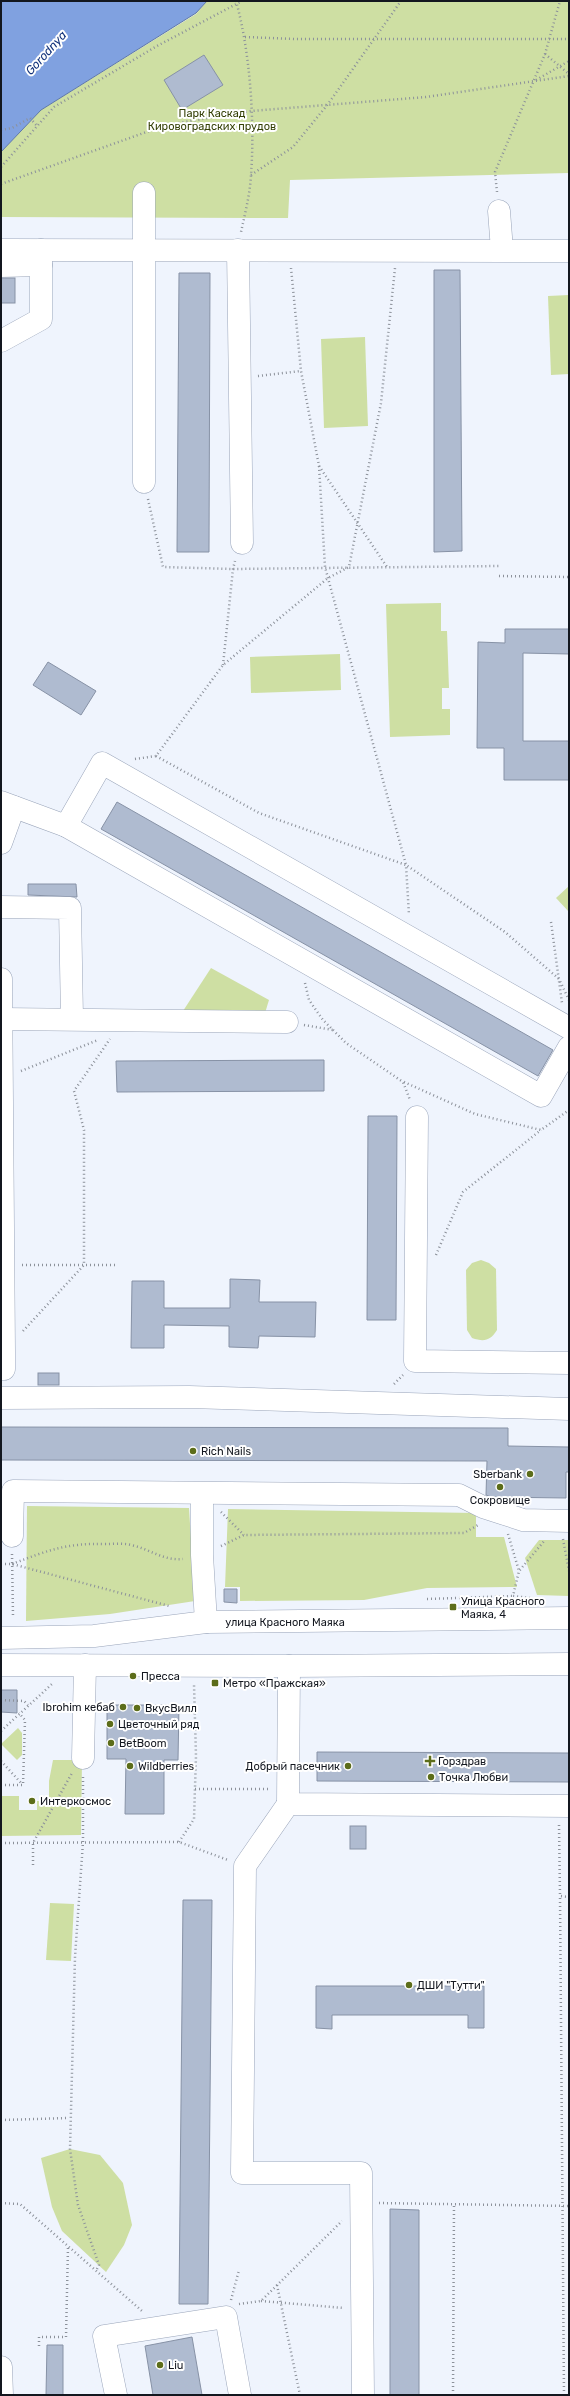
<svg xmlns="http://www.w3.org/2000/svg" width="570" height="2396" font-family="Rubik,sans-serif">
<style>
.green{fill:#cedfa3}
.water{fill:#80a1e0;stroke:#5f78a6}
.building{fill:#afbbd0;stroke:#8792a6}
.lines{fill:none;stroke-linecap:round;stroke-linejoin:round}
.minor-casing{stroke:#9aa5ba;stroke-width:23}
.path{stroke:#8c919a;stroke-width:2.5;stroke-dasharray:1 3;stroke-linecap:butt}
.minor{stroke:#fff;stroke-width:22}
.poi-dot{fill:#5c6d1a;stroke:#fff;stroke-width:1.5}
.labels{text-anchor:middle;stroke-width:4;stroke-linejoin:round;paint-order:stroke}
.park-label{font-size:11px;fill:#354007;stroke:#fff}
.poi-label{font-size:11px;fill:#13171f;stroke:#fff;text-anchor:start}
.street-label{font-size:11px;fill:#13171f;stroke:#fff}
.water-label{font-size:12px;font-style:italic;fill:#12327b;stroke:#fff}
</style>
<rect width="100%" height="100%" fill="#eff4fd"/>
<g class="green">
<polygon points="207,1 569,1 569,173 290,180 288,218 1,217 1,152 41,110 196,14"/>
<polygon points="569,295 569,374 551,375 548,296"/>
<polygon points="365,337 368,426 324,428 321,339"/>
<polygon points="441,603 441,631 447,631 449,688 442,688 442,709 450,709 450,735 390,737 386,604"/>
<polygon points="340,654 341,690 251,693 250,657"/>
<polygon points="569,886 569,912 556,898"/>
<polygon points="211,968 269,1000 265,1013 183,1011"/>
<path d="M481 1260 489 1263 496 1269 497 1330C490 1341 484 1342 472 1338L467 1330 466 1270 472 1263Z"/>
<polygon points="27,1506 189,1508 195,1601 110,1614 26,1621"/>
<polygon points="228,1509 476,1513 476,1537 504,1537 517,1587 427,1588 364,1600 240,1601 240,1587 225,1587"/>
<polygon points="539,1540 569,1540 569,1596 537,1595 525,1558"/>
<polygon points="18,1728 22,1733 22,1755 17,1760 1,1744"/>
<polygon points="53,1760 82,1760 81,1835 1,1836 1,1796 19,1796 19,1810 37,1810 37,1801 49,1801 49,1781"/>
<polygon points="50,1903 74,1904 71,1961 46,1960"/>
<polygon points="70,2149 100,2155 123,2183 132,2225 124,2245 106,2272 62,2231 52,2207 41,2158"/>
</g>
<polygon class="water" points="1,1 207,1 196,13 41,110 1,152"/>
<g class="building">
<polygon points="204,55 223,85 182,110 164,80"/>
<polygon points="434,270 460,270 462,551 434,552"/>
<polygon points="179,273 210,273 209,552 177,552"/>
<rect x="1" y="278" width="14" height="25"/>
<polygon points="505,629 569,629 569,654 523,653 523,741 569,741 569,780 504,780 504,748 477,748 478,642 505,643"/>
<polygon points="48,662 96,691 81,715 33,685"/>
<polygon points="117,802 553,1050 538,1076 101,829"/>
<polygon points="28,884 76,884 77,897 28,895"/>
<polygon points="324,1060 324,1091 117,1092 116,1061"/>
<polygon points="368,1116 397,1116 396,1320 367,1320"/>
<polygon points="230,1279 260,1280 259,1302 316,1302 315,1337 259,1336 258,1348 229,1347 229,1326 164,1325 164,1348 131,1348 132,1281 164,1281 164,1308 230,1308"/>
<rect x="38" y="1373" width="21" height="12"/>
<polygon points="1,1427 508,1428 508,1446 569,1447 569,1472 566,1472 566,1498 491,1497 486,1495 487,1461 1,1460"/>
<polygon points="224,1589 237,1589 237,1603 224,1602"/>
<polygon points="1,1690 17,1690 17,1713 1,1712"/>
<polygon points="107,1705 179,1705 178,1760 164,1760 164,1814 125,1814 126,1759 107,1759"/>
<polygon points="317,1752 569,1753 569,1782 317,1781"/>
<rect x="350" y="1826" width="16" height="23"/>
<polygon points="183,1900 212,1900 208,2304 179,2304"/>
<polygon points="316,1986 484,1986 484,2028 468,2028 468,2015 332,2015 332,2029 316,2028"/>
<polygon points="390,2209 419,2210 419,2395 390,2395"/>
<polygon points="192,2337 202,2395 153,2395 145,2346"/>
<polygon points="47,2345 63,2345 63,2395 46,2395"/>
</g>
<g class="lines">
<g class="minor-casing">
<g id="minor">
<polyline points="144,193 144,482"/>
<polyline points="499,211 502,250"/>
<polyline points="1,250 569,251"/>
<polyline points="238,250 242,543"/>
<polyline points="1,266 41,265"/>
<polyline points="1,341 41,319 41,250"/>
<polyline points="1,802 66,826 541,1096 569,1047"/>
<polyline points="66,826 102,763 569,1028"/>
<polyline points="1,843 14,807"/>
<polyline points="1,907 70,908 72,1018"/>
<polyline points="1,979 4,1352 4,1369 1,1369"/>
<polyline points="2,1019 287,1022"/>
<polyline points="417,1117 415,1361 569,1363"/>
<polyline points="1,1398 189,1397 569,1409"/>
<polyline points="202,1494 202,1555 206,1622"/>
<polyline points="12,1536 13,1491 459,1495 483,1507 523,1520 569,1521"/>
<polyline points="1,1638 94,1636 206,1622 569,1618"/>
<polyline points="1,1665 289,1666 569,1664"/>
<polyline points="289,1666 288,1804 569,1806"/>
<polyline points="83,1758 85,1665"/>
<polyline points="288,1804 245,1866 242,2173 361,2173 363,2395"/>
<polyline points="1,2367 2,2395"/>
<polyline points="116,2395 104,2336 226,2317 240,2395"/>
</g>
</g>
<g class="path">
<path d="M236 1C250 51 255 122 251 175 250 194 245 214 241 232"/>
<polyline points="245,37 295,39 569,39"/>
<polyline points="545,54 569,74"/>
<polyline points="536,80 569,61"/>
<polyline points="1,130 12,128 30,118 37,126"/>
<polyline points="1,167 54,107 157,46 242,1"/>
<polyline points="251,175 293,147 328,104 401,1"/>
<polyline points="1,184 166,125 251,111 426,97 569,76"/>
<polyline points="497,192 495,172 545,54 560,1"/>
<polyline points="291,268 301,371 319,466 325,567 406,865 505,932 559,979 569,1000"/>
<polyline points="258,376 301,371"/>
<polyline points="319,466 387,567"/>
<polyline points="148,499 163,567 233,569 499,566"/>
<polyline points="499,576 569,577"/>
<polyline points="223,665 233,569 235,561"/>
<polyline points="156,756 259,813 406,865 409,915"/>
<polyline points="135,759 156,756 223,665 328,578 349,567 381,403 395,268"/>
<polyline points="551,922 562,1003"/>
<polyline points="305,983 309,1000 323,1020 346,1043 403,1082 410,1100"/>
<polyline points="304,1025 333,1030"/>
<polyline points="21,1071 98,1040"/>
<polyline points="404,1082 475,1114 541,1130 569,1110"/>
<polyline points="436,1255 463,1192 541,1130"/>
<polyline points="22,1265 118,1265"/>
<polyline points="23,1331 84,1265 84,1130 74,1091 110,1039"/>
<polyline points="394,1384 403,1375"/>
<polyline points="221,1512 244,1535"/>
<polyline points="508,1534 519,1571"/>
<polyline points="563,1539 569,1571"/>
<polyline points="221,1546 244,1535 464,1533 478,1525"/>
<polyline points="12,1554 13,1617"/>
<polyline points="1,1564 12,1564 169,1606"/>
<path d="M12 1564C49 1550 66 1543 106 1544 114 1544 123 1543 131 1545 150 1549 163 1561 183 1559"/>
<polyline points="530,1598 513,1596 519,1571 545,1540"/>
<polyline points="427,1599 513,1596"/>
<polyline points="1,1700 24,1701 28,1705"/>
<polyline points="1,1731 52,1684"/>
<polyline points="1,1761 22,1784"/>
<polyline points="83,1777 83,1842 75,1957 70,2149 78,2205 99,2265 96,2271"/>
<polyline points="1,1785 23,1785 25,1720 19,1713"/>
<polyline points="195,1789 270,1789"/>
<polyline points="559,1825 560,1896"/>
<polyline points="179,1842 194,1819 196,1756 194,1684"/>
<polyline points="1,1843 179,1842 228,1860"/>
<polyline points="33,1865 33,1843 72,1773"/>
<polyline points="1,2120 69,2118"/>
<polyline points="1,2203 20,2204 142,2311"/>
<polyline points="379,2203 569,2206"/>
<polyline points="277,2285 300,2395"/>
<polyline points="231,2300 239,2270"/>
<polyline points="261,2301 344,2308"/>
<polyline points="239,2304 261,2301 342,2221"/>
<polyline points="39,2346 39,2337 66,2337 68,2247"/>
<polyline points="453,2395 454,2204"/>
<polyline points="564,2395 560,1896 569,1897"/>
</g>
<use href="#minor" class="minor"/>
</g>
<g class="poi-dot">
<circle cx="193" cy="1451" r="4"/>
<circle cx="530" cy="1474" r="4"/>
<circle cx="500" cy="1487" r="4"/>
<rect x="449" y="1603" width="8" height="8" rx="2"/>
<circle cx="133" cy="1676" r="4"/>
<rect x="211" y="1679" width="8" height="8" rx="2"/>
<circle cx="123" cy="1707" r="4"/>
<circle cx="137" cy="1708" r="4"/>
<circle cx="110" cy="1724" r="4"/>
<circle cx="111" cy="1743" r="4"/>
<path d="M428 1755h4v4h4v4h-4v4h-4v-4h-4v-4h4z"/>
<circle cx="130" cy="1766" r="4"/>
<circle cx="348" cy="1766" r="4"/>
<circle cx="431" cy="1777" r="4"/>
<circle cx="32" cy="1801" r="4"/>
<circle cx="409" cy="1985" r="4"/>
<circle cx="160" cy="2365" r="4"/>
</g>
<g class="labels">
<g class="park-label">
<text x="212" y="117">Парк Каскад<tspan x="212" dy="13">Кировоградских прудов</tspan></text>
</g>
<g class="poi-label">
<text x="201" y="1455">Rich Nails</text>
<text x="522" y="1478" text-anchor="end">Sberbank</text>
<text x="500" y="1504" text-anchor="middle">Сокровище</text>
<text x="461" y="1605">Улица Красного<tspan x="461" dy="13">Маяка, 4</tspan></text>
<text x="141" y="1680">Пресса</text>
<text x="223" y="1687">Метро «Пражская»</text>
<text x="115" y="1711" text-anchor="end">Ibrohim кебаб</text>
<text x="145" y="1712">ВкусВилл</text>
<text x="118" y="1728">Цветочный ряд</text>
<text x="119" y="1747">BetBoom</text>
<text x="438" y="1765">Горздрав</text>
<text x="138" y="1770">Wildberries</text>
<text x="340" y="1770" text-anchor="end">Добрый пасечник</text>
<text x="439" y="1781">Точка Любви</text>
<text x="40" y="1805">Интеркосмос</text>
<text x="417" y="1989">ДШИ "Тутти"</text>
<text x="168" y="2369">Liu</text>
</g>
<g class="street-label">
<text x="285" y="1626">улица Красного Маяка</text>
</g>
<g class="water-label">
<text transform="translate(46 53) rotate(-48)" y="4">Gorodnya</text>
</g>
</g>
<rect width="570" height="2396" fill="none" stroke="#13171f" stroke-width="4"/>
</svg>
